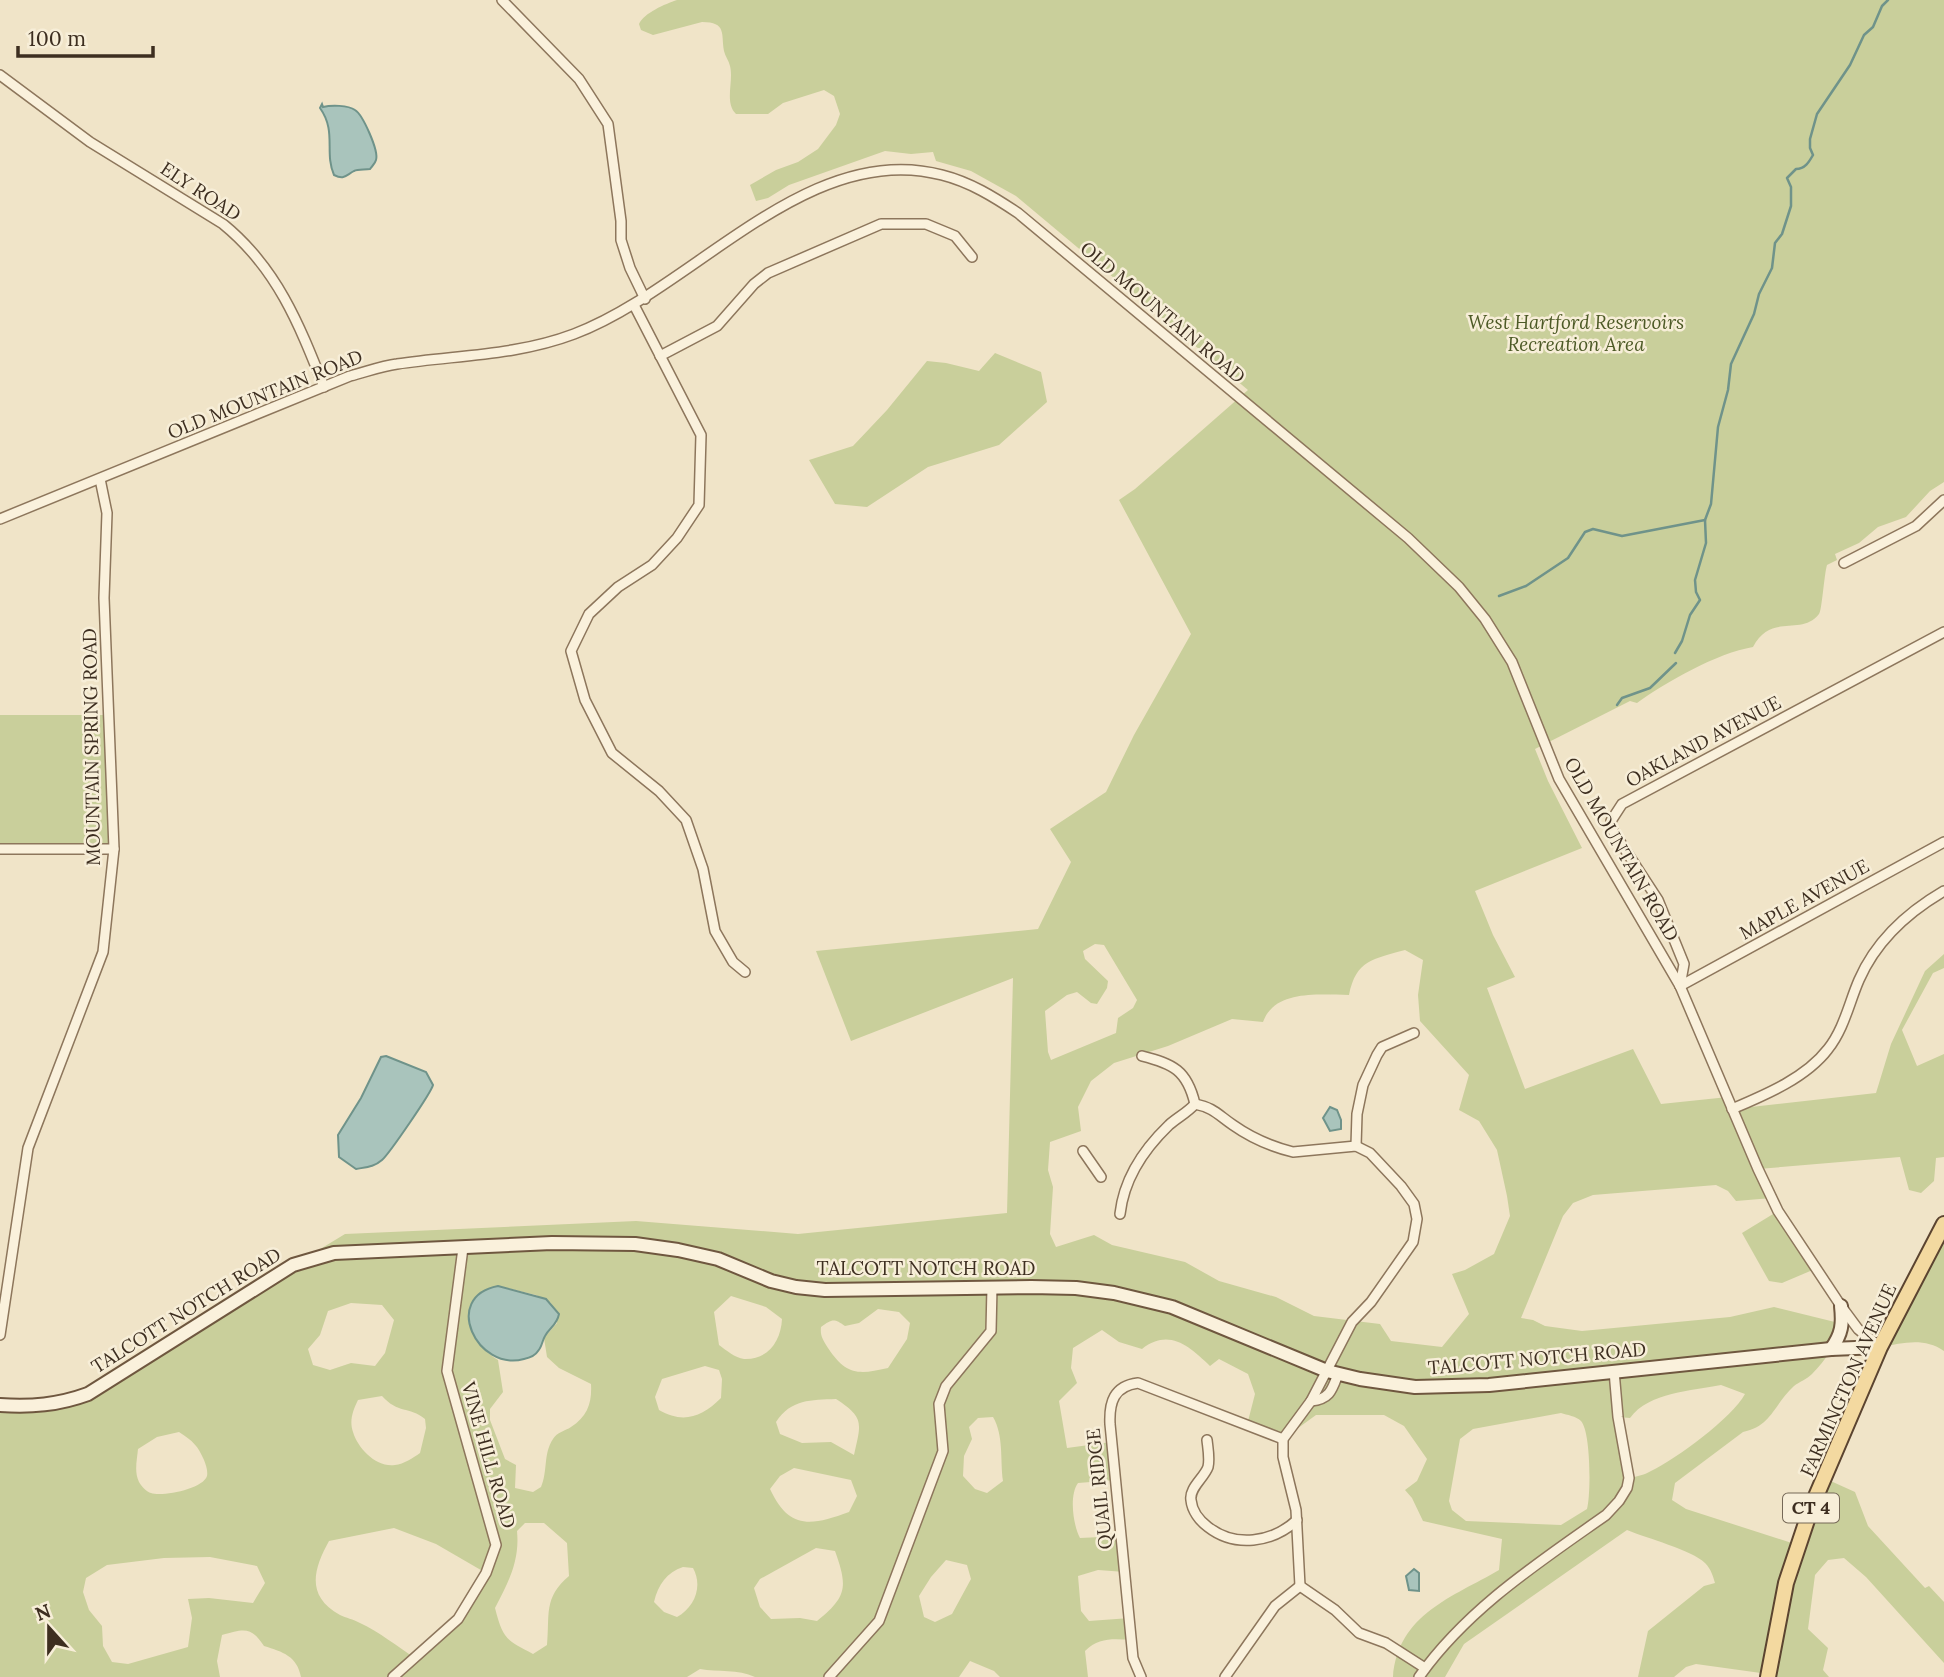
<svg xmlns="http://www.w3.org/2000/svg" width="1944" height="1677" font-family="Lora,serif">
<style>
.green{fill:#c9cf9b;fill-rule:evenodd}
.water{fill:#a9c4bc;stroke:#6f938a;stroke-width:2}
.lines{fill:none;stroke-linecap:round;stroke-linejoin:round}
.stream{stroke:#6f938a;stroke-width:2.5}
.street-casing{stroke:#8d765c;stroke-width:12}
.secondary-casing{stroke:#6f573f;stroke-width:16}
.primary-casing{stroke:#5b4430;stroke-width:18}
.street{stroke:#faf1dc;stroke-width:9}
.secondary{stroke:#faf1dc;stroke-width:12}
.primary{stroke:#f3d9a0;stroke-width:14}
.labels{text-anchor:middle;stroke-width:5;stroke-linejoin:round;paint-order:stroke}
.shield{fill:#f7eed8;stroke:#756857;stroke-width:2}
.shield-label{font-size:18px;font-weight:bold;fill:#3d2e20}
.street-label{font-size:19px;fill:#3d2e20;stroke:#f7eed8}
.park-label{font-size:19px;font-style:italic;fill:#4d5a26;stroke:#f7eed8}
</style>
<rect width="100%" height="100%" fill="#f0e4c8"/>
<g class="green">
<path d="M677 0H1944V482L1930 491 1906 517 1878 527 1859 543 1835 554 1837 560 1827 565C1824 575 1822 611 1819 614 1801 637 1771 612 1753 647 1717 653 1666 682 1637 703L1630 701 1535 749 1548 781 1582 848 1475 891 1493 935 1515 977 1487 988 1525 1089 1633 1049 1661 1104 1728 1097 1733 1109 1876 1093 1891 1044 1925 971 1944 954V968L1933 973 1902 1030 1917 1066 1944 1054V1157L1936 1158 1934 1181 1921 1193 1909 1190 1900 1157 1758 1169 1772 1198 1736 1201 1728 1191 1716 1185 1593 1195 1573 1203 1563 1216 1521 1318 1533 1320 1545 1326 1582 1331 1730 1317 1774 1307 1843 1324C1838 1342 1825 1361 1812 1374 1807 1379 1799 1382 1794 1386 1774 1404 1772 1426 1743 1432L1675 1483 1672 1500 1686 1509 1798 1545 1824 1478 1855 1492 1868 1526 1925 1588 1929 1586 1944 1602V1663L1866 1577 1844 1558 1828 1560 1815 1575 1808 1629 1828 1648 1823 1670 1829 1677H1768V1674L1696 1664 1686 1667 1674 1677H1638L1648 1631 1704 1586 1715 1583C1713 1576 1711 1569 1705 1563 1692 1550 1646 1538 1627 1530L1464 1644 1445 1677H1393C1398 1614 1453 1597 1499 1570L1502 1539 1423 1521 1412 1498 1405 1490 1417 1481 1427 1459 1404 1426 1384 1415H1316L1283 1439 1247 1425 1255 1394 1248 1374 1219 1359 1210 1366C1189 1346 1169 1328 1142 1349L1119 1342 1102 1330 1073 1348 1071 1368 1077 1383 1059 1401 1067 1448 1111 1442 1116 1480 1078 1483C1069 1495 1073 1525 1080 1538L1122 1536 1125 1572 1098 1570 1078 1576 1081 1611 1089 1621 1130 1618 1132 1640C1114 1639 1099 1637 1085 1651L1088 1677H1000L994 1671 970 1661 959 1677H755C738 1669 718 1672 700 1669L687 1677H301C297 1656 283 1652 264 1646 251 1626 244 1629 222 1635L217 1661 220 1677H0V1405L75 1398 345 1234 636 1221 798 1234 1007 1213 1013 978 851 1041 816 951 1038 929 1071 862 1050 829 1106 792 1134 735 1191 634 1119 500 1135 489 1248 390 1016 196 971 171 936 161 933 152 911 154 885 151 789 185 768 198 756 201 750 185 776 170 798 162 818 149 836 125 840 114 834 96 824 90 783 103 768 114H736C724 103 734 81 730 66 729 61 725 56 724 51 721 34 727 22 702 22L653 35 641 30 639 24C644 13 665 4 677 0ZM1095 944 1104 945 1137 1000 1133 1008 1118 1018 1116 1033 1051 1060 1048 1052 1045 1011 1067 995 1077 992 1091 1003 1097 1004 1107 988 1108 981 1085 959 1083 951ZM1405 950 1423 960 1418 995 1420 1021 1469 1075 1459 1110 1479 1121 1497 1150 1507 1196 1510 1216 1494 1254 1465 1270 1452 1274 1469 1314 1442 1347 1391 1341 1380 1324 1314 1316 1276 1297 1219 1281 1185 1262 1112 1245 1094 1235 1056 1247 1050 1234 1053 1187 1048 1170 1050 1142 1081 1131 1078 1107 1091 1081 1114 1063 1168 1046 1232 1019 1263 1022C1275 989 1320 995 1349 995 1356 960 1373 959 1405 950ZM498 1286 536 1295 551 1303 557 1323 544 1338 547 1357 559 1368 591 1384C592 1402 588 1416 571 1427 565 1431 557 1432 553 1439 543 1454 548 1471 541 1487L533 1492 515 1488 516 1465 505 1459 490 1420V1409L503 1392 498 1360C467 1342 452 1295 498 1286ZM731 1296 766 1307 782 1319C781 1340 769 1360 744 1359 735 1358 726 1350 719 1345L714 1312ZM351 1303 382 1305 394 1320 385 1353 375 1366 351 1363 330 1370 313 1365 308 1349 320 1335 328 1311ZM878 1309 899 1312 910 1323 907 1339 888 1368C858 1375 846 1375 828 1348 823 1340 820 1336 821 1327 832 1319 834 1318 845 1326L859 1323ZM705 1366 719 1370 722 1379 721 1398C702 1417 683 1424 659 1410L655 1397 662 1379ZM1721 1385 1745 1394C1732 1418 1676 1459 1651 1471 1645 1475 1637 1476 1630 1478L1619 1417 1630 1418C1649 1392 1692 1391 1721 1385ZM382 1396C398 1414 409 1406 425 1419L426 1428 420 1453C413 1458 404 1464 395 1465 377 1468 358 1449 353 1432 349 1421 353 1410 358 1400ZM836 1399C865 1418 861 1423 854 1455L831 1442 802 1443 780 1434 776 1422C791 1399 811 1400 836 1399ZM1561 1413C1567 1415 1576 1416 1581 1421 1591 1432 1591 1495 1587 1509L1561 1525 1466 1521 1452 1510 1449 1501 1460 1439 1473 1429ZM993 1417C1004 1436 1000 1460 1003 1481L987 1493 975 1489 963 1476 964 1456 972 1439 969 1427 978 1418ZM179 1432C193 1441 198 1446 204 1460 206 1465 208 1471 207 1476 203 1489 162 1497 151 1493 147 1492 141 1486 139 1482 134 1472 137 1460 138 1449L157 1437ZM794 1468 851 1480 857 1496 849 1512C811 1526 789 1530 770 1489L780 1476ZM525 1523H544L567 1543 569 1576C543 1598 550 1615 547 1645L533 1654C506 1640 503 1639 495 1608 508 1583 520 1561 517 1531ZM394 1528 436 1544 486 1573 458 1619 415 1658C397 1646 379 1632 360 1623 353 1619 346 1618 340 1615 306 1596 313 1570 329 1541ZM816 1548 835 1551C848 1587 847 1597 817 1621L800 1618 771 1619 760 1607 754 1588 760 1579ZM210 1557 257 1566 265 1583 253 1603 209 1598 188 1599 192 1618 188 1647 128 1664 112 1662 103 1646 102 1626 89 1610 83 1592 86 1578 107 1565 164 1558ZM946 1560 967 1565 971 1579 952 1614 935 1622 924 1617 919 1596 931 1577ZM683 1567 693 1568C703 1586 695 1607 677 1617L664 1612 654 1602C658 1585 667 1572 683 1567Z"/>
<polygon points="995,353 1041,372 1047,402 999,445 928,467 867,507 835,504 809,460 853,446 887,410 927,361 946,363 979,371"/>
<polygon points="0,715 108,715 114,849 0,849"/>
<polygon points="1778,1211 1815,1269 1782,1283 1769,1281 1742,1233"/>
<path d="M1944 1225V1351C1924 1337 1903 1343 1881 1347Z"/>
</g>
<g class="water">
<path d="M322 104 323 107C331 105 348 105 355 110 363 115 379 151 376 160 375 164 372 166 370 169 365 170 358 169 354 171 345 176 344 180 334 175 324 152 337 132 320 108Z"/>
<path d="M386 1056 426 1072 433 1085C431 1093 389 1154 382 1160 374 1167 367 1167 356 1169L339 1157 338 1135 361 1098 381 1057Z"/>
<polygon points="1330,1107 1337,1110 1341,1120 1341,1129 1330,1131 1323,1118"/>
<path d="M498 1286 546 1299 559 1314C557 1325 550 1327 545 1336 542 1341 542 1347 538 1351 535 1356 529 1358 524 1359 477 1372 441 1297 498 1286Z"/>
<polygon points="1414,1569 1419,1573 1419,1591 1409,1590 1406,1576"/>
</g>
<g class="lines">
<g class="stream">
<polyline points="1499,596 1526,586 1568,558 1585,532 1593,529 1622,536 1705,520"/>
<path d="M1675 653 1682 641 1690 615 1700 600 1696 592 1695 580 1706 543 1705 520 1711 504 1718 427 1728 390 1731 364 1754 314 1759 294 1772 268 1775 243 1782 234 1791 206V187L1787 178 1796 169C1805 169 1809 162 1813 155L1810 148V139L1817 114 1850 65 1864 35 1873 27 1882 6 1888 0"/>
<polyline points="1617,705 1622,698 1650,688 1676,663"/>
</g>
<g class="street-casing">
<g id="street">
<polyline points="502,0 579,79 608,124 621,221 621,240 630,268 645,299"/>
<path d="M0 75 90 142 223 224C277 268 299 324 324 387"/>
<polyline points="634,305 701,435 699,505 677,538 652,565 618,587 589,614 571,651 585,700 612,753 659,791 686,820 703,869 715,931 733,962 745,972"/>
<polyline points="660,356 717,326 754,284 768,273 881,224 926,224 955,236 972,257"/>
<path d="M0 519 350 376C366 372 381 366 397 364 456 355 516 356 574 334 692 290 808 139 942 175 970 182 994 197 1018 213L1408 538 1459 587 1485 619 1512 662 1559 779 1680 986 1758 1169 1778 1211 1841 1306 1858 1329 1880 1347"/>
<polyline points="1844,563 1916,526 1944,500"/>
<polyline points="0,849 114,849"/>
<polyline points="1680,986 1684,964 1658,900 1611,828 1611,821 1622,804 1944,632"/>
<polyline points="1680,986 1944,842"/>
<path d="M1142 1056C1173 1064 1187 1070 1195 1104"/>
<path d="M1195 1104C1214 1108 1217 1114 1233 1125 1250 1137 1273 1147 1293 1152L1356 1146 1370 1153 1401 1186 1414 1204 1417 1219 1413 1242 1371 1302 1352 1322 1311 1401 1283 1439V1457L1296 1510 1300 1586"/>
<path d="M1732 1109C1765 1095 1806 1078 1828 1049 1844 1029 1849 1003 1859 980 1876 941 1908 912 1944 891"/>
<polyline points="1356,1146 1357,1114 1363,1085 1377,1055 1382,1047 1414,1033"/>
<polyline points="1083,1151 1101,1177"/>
<path d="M1120 1214C1124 1178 1143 1150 1169 1125 1178 1117 1187 1113 1195 1104"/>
<polyline points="0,1335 28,1148 103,952 114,849 104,598 107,513 100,479"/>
<path d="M1311 1401C1330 1399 1332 1390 1338 1374"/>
<path d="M1207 1440C1208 1449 1210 1459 1208 1467 1204 1478 1189 1488 1191 1500 1192 1511 1200 1521 1208 1527 1235 1548 1272 1543 1297 1520"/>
<polyline points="1300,1586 1335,1610 1359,1633 1386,1643 1425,1668"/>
<polyline points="393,1677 458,1619 486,1573 496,1545 447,1371 463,1248"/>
<polyline points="829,1677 879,1621 943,1451 939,1404 946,1386 991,1331 992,1287"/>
<path d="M1141 1677 1133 1658 1110 1424C1109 1402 1114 1386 1138 1383L1283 1439"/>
<polyline points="1225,1677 1275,1606 1300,1586"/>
<path d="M1419 1677C1467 1609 1538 1563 1606 1515L1619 1501 1627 1488 1629 1478 1618 1417 1614 1371"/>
</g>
</g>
<g class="secondary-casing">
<g id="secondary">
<path d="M1831 1349C1842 1334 1843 1324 1841 1306"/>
<path d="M0 1405C31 1407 58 1405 88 1394L293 1265 334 1253 552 1243 635 1244 678 1250 718 1259 771 1281 796 1287 825 1290 1031 1287 1076 1288 1114 1293 1172 1307 1327 1371 1360 1379 1415 1387 1489 1385 1831 1349 1880 1347"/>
</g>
</g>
<g class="primary-casing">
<polyline id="primary" points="1768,1677 1786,1583 1811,1508 1880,1347 1944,1224"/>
</g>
<use href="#street" class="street"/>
<use href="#secondary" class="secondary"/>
<use href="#primary" class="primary"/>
</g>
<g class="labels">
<rect class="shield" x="1783" y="1493.5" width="56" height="29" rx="5"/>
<g class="shield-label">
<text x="1811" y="1514">CT 4</text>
</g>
<g class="street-label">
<text transform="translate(201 191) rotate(33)" y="7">ELY ROAD</text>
<text transform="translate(1163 312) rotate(40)" y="7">OLD MOUNTAIN ROAD</text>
<text transform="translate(265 394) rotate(-22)" y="7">OLD MOUNTAIN ROAD</text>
<text transform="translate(1703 741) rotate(-28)" y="7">OAKLAND AVENUE</text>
<text transform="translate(91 747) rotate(-91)" y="7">MOUNTAIN SPRING ROAD</text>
<text transform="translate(1622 849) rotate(60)" y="7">OLD MOUNTAIN ROAD</text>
<text transform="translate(1804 899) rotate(-29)" y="7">MAPLE AVENUE</text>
<text x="926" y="1275">TALCOTT NOTCH ROAD</text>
<text transform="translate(186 1310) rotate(-32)" y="7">TALCOTT NOTCH ROAD</text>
<text transform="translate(1537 1358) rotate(-5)" y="7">TALCOTT NOTCH ROAD</text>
<text transform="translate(1848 1380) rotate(-66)" y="7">FARMINGTON AVENUE</text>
<text transform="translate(489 1455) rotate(74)" y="7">VINE HILL ROAD</text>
<text transform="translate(1099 1489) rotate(-96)" y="7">QUAIL RIDGE</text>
</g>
<g class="park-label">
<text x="1576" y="329">West Hartford Reservoirs<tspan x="1576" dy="22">Recreation Area</tspan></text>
</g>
</g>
<g transform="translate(49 1628) rotate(339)" stroke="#f7eed8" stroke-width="5" paint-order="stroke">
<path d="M0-5L12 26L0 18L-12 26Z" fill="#3d2e20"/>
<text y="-10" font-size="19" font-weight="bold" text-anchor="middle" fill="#3d2e20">N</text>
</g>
<path d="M18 46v10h135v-10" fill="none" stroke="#3d2e20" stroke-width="3.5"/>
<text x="28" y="46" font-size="21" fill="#3d2e20" stroke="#f7eed8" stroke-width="5" paint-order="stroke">100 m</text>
</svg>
